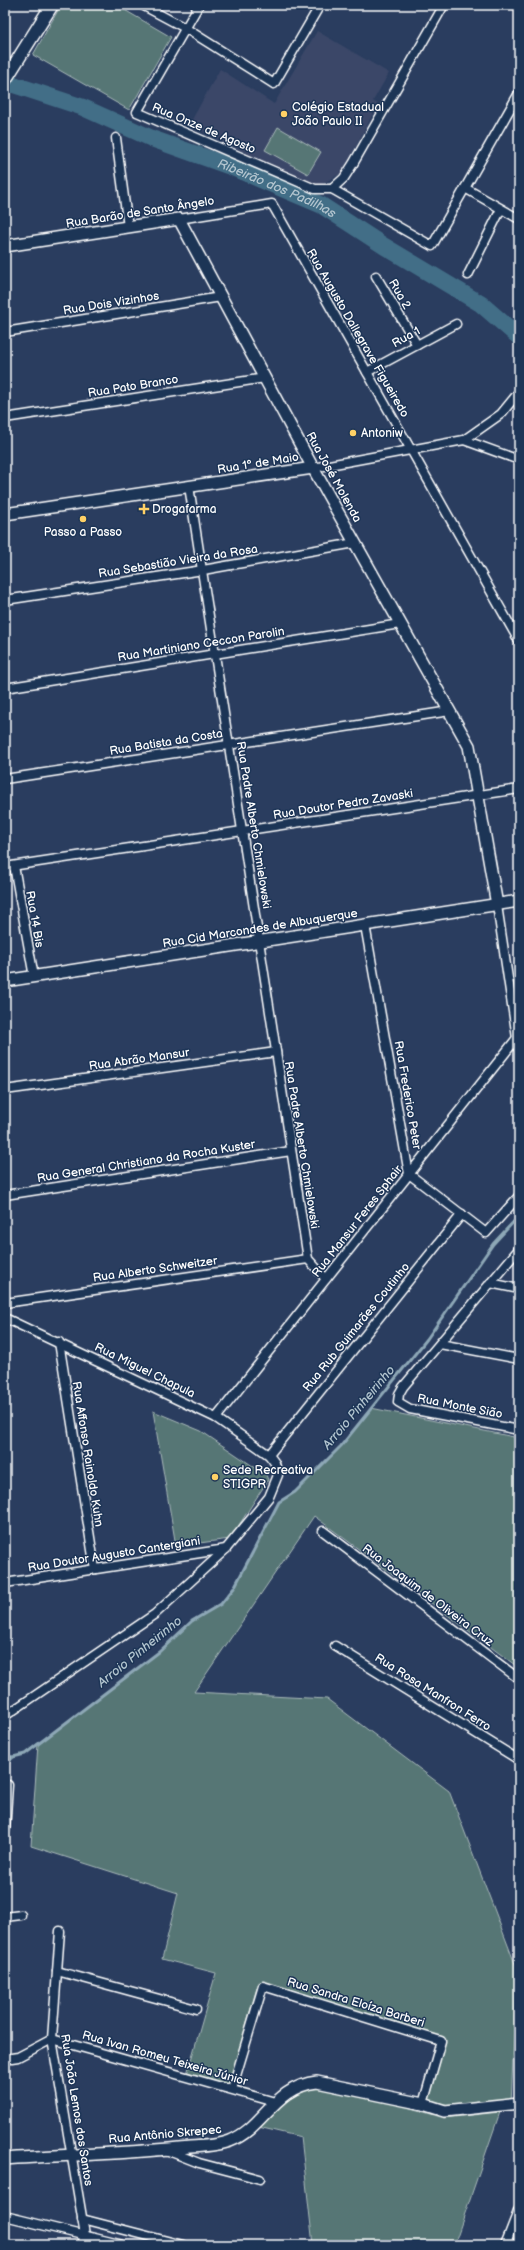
<svg xmlns="http://www.w3.org/2000/svg" width="524" height="2250" font-family="'Balsamiq Sans',sans-serif">
<style>
.built{fill:#3a4768}
.green{fill:#567675;stroke:#aababa}
.lines{fill:none;stroke-linecap:round;stroke-linejoin:round}
.stream{stroke:#8ea8b7;stroke-width:3}
.river{stroke:#426e87;stroke-width:17}
.minor-casing{stroke:#fff;stroke-width:11}
.tertiary-casing{stroke:#fff;stroke-width:14}
.secondary-casing{stroke:#fff;stroke-width:15}
.minor{stroke:#1d3557;stroke-width:8}
.tertiary{stroke:#1d3557;stroke-width:11}
.secondary{stroke:#1d3557;stroke-width:12}
.poi-dot{fill:#ffd166;stroke:#1d3557;stroke-width:1.5}
.labels{text-anchor:middle;stroke-width:3;stroke-linejoin:round;paint-order:stroke}
.poi-label{font-size:12px;fill:#fff;stroke:#1d3557;text-anchor:start}
.street-label{font-size:12px;fill:#fff;stroke:#1d3557}
.water-label{font-size:13px;font-style:italic;fill:#b3c5cf;stroke:#1d3557}
</style>
<rect width="100%" height="100%" fill="#2a3d5f"/>
<filter id="ink" filterUnits="userSpaceOnUse"><feTurbulence type="fractalNoise" baseFrequency=".025" numOctaves="2"/><feDisplacementMap in="SourceGraphic" scale="8" xChannelSelector="R" yChannelSelector="G"/><feConvolveMatrix kernelMatrix="1 2 1 2 8 2 1 2 1" color-interpolation-filters="sRGB"/></filter>
<g filter="url(#ink)">
<polygon class="built" points="317,31 389,73 373,101 378,104 342,173 316,187 189,125 220,69 274,104"/>
<g class="green">
<polygon points="61,5 116,5 171,37 129,110 33,55"/>
<polygon points="278,127 321,152 308,174 265,150"/>
<polygon points="371,1408 519,1438 519,1668 314,1516 194,1692 327,1699 449,1791 517,1969 511,2104 464,2110 423,2104 441,2041 258,1984 229,2085 187,2074 216,1973 162,1959 178,1893 31,1846 38,1744 159,1652 192,1621 221,1604 234,1588 279,1502 295,1492 341,1446"/>
<polygon points="153,1411 201,1431 266,1475 268,1480 230,1539 176,1546"/>
<polygon points="307,2085 315,2088 381,2099 444,2118 500,2112 454,2245 313,2245 301,2137 254,2126 280,2102"/>
</g>
<g class="lines">
<g class="stream">
<polyline points="5,1756 13,1757"/>
<polyline points="5,1766 13,1757 25,1754 159,1652 192,1621 221,1604 234,1588 279,1502 295,1492 341,1446 427,1339 493,1244 519,1216"/>
</g>
<path class="river" id="s1" d="M12 84 82 107 153 139 229 166 321 205 384 246 481 304 519 337"/>
<g class="minor-casing">
<g id="minor">
<polyline points="142,5 185,28 274,84 320,5"/>
<polyline points="199,5 137,112 315,189 332,189 432,246 519,93"/>
<polyline points="116,138 128,227"/>
<polyline points="465,188 519,219"/>
<polyline points="332,189 344,178 353,164 444,5"/>
<polyline points="179,219 272,204 519,641"/>
<polyline points="468,275 501,209"/>
<polyline points="376,276 417,345"/>
<polyline points="5,332 221,297"/>
<polyline points="367,372 456,324"/>
<polyline points="5,418 265,378"/>
<polyline points="464,440 519,460"/>
<polyline points="313,468 464,440 501,414 519,392"/>
<polyline points="189,486 308,1259 326,1279"/>
<polyline points="5,600 203,570 355,543"/>
<polyline points="5,688 400,624"/>
<polyline points="5,779 450,711"/>
<polyline points="14,866 34,977"/>
<polyline points="5,867 519,789"/>
<polyline points="497,905 517,1038 519,1039"/>
<polyline points="365,925 409,1174 486,1233 519,1196"/>
<polyline points="5,1090 276,1052"/>
<polyline points="5,1195 291,1151"/>
<polyline points="519,1249 403,1387 399,1394 398,1402 410,1409 519,1430"/>
<polyline points="490,1283 519,1289"/>
<polyline points="5,1303 308,1259"/>
<polyline points="5,1318 216,1418 269,1455 275,1463 278,1475 269,1497 226,1549 155,1614 5,1716"/>
<polyline points="59,1342 95,1569"/>
<polyline points="440,1344 519,1359"/>
<polyline points="216,1418 517,1038"/>
<polyline points="269,1455 462,1214"/>
<polyline points="323,1531 519,1679"/>
<polyline points="5,1583 226,1549"/>
<polyline points="335,1646 519,1760"/>
<polyline points="5,1786 8,1785 5,1831"/>
<polyline points="5,1917 21,1915"/>
<polyline points="60,1931 52,2039 85,2235 82,2245"/>
<polyline points="57,1971 196,2009"/>
<polyline points="5,2059 18,2057 52,2039 275,2102"/>
<polyline points="232,2089 263,1986 441,2041 423,2104"/>
<polyline points="166,2150 199,2163 260,2179"/>
<polyline points="5,2216 123,2245"/>
<polyline points="82,2219 183,2245"/>
<polyline points="506,2242 517,2245"/>
<polyline points="505,2245 519,2209"/>
</g>
</g>
<g class="tertiary-casing">
<g id="tertiary">
<polyline points="5,246 179,219 313,468 469,746 497,905"/>
<polyline points="5,514 313,468"/>
<polyline points="5,981 519,901"/>
<path d="M5 2159C63 2155 121 2154 179 2148 195 2146 215 2147 230 2141 265 2127 273 2087 317 2082L423 2104 445 2111 519 2103"/>
</g>
</g>
<g class="secondary-casing">
<polyline id="secondary" points="5,80 52,5"/>
</g>
<use href="#minor" class="minor"/>
<use href="#tertiary" class="tertiary"/>
<use href="#secondary" class="secondary"/>
</g>
</g>
<g class="poi-dot">
<circle cx="284" cy="114" r="4"/>
<circle cx="353" cy="433" r="4"/>
<path d="M142 503h4v4h4v4h-4v4h-4v-4h-4v-4h4z"/>
<circle cx="83" cy="519" r="4"/>
<circle cx="215" cy="1477" r="4"/>
</g>
<g class="labels">
<g class="poi-label">
<text x="292" y="111">Colégio Estadual<tspan x="292" dy="14">João Paulo II</tspan></text>
<text x="361" y="437">Antoniw</text>
<text x="152" y="513">Drogafarma</text>
<text x="83" y="536" text-anchor="middle">Passo a Passo</text>
<text x="223" y="1474">Sede Recreativa<tspan x="223" dy="14">STIGPR</tspan></text>
</g>
<g class="street-label">
<text transform="translate(204 128) rotate(23)" y="4">Rua Onze de Agosto</text>
<text transform="translate(140 212) rotate(-9)" y="4">Rua Barão de Santo Ângelo</text>
<text transform="translate(400 294) rotate(60)" y="4">Rua 2</text>
<text transform="translate(111 303) rotate(-9)" y="4">Rua Dois Vizinhos</text>
<text transform="translate(358 333) rotate(60)" y="4">Rua Augusto Dallegrave Figueiredo</text>
<text transform="translate(406 337) rotate(-29)" y="4">Rua 1</text>
<text transform="translate(133 386) rotate(-9)" y="4">Rua Pato Branco</text>
<text transform="translate(258 463) rotate(-9)" y="4">Rua 1º de Maio</text>
<text transform="translate(334 477) rotate(61)" y="4">Rua José Molenda</text>
<text transform="translate(178 561) rotate(-9)" y="4">Rua Sebastião Vieira da Rosa</text>
<text transform="translate(201 644) rotate(-9)" y="4">Rua Martiniano Ceccon Parolin</text>
<text transform="translate(166 742) rotate(-9)" y="4">Rua Batista da Costa</text>
<text transform="translate(343 804) rotate(-9)" y="4">Rua Doutor Pedro Zavaski</text>
<text transform="translate(254 825) rotate(81)" y="4">Rua Padre Alberto Chmielowski</text>
<text transform="translate(35 919) rotate(80)" y="4">Rua 14 Bis</text>
<text transform="translate(260 928) rotate(-9)" y="4">Rua Cid Marcondes de Albuquerque</text>
<text transform="translate(139 1059) rotate(-8)" y="4">Rua Abrão Mansur</text>
<text transform="translate(408 1095) rotate(80)" y="4">Rua Frederico Peter</text>
<text transform="translate(302 1145) rotate(81)" y="4">Rua Padre Alberto Chmielowski</text>
<text transform="translate(146 1161) rotate(-9)" y="4">Rua General Christiano da Rocha Kuster</text>
<text transform="translate(357 1221) rotate(-52)" y="4">Rua Mansur Feres Sphair</text>
<text transform="translate(155 1269) rotate(-8)" y="4">Rua Alberto Schweitzer</text>
<text transform="translate(356 1327) rotate(-51)" y="4">Rua Rub Guimarães Coutinho</text>
<text transform="translate(145 1370) rotate(26)" y="4">Rua Miguel Chapula</text>
<text transform="translate(460 1406) rotate(11)" y="4">Rua Monte Sião</text>
<text transform="translate(88 1454) rotate(81)" y="4">Rua Affonso Rainoldo Kuhn</text>
<text transform="translate(114 1554) rotate(-9)" y="4">Rua Doutor Augusto Cantergiani</text>
<text transform="translate(428 1595) rotate(37)" y="4">Rua Joaquim de Oliveira Cruz</text>
<text transform="translate(433 1692) rotate(32)" y="4">Rua Rosa Manfron Ferro</text>
<text transform="translate(356 2002) rotate(17)" y="4">Rua Sandra Eloíza Barberi</text>
<text transform="translate(165 2058) rotate(16)" y="4">Rua Ivan Romeu Teixeira Júnior</text>
<text transform="translate(77 2110) rotate(81)" y="4">Rua João Lemos dos Santos</text>
<text transform="translate(165 2134) rotate(-5)" y="4">Rua Antônio Skrepec</text>
</g>
<g class="water-label">
<text dy="5" stroke="none"><textPath href="#s1" startOffset="285">Ribeirão dos Padilhas</textPath></text>
<text transform="translate(358 1407) rotate(-50)" y="5">Arroio Pinheirinho</text>
<text transform="translate(139 1651) rotate(-39)" y="5">Arroio Pinheirinho</text>
</g>
</g>
<rect width="524" height="2250" fill="none" stroke="#1d3557" stroke-width="20"/>
<rect x="10" y="10" width="504" height="2230" fill="none" stroke="#fff" stroke-width="1.5" filter="url(#ink)"/>
</svg>
